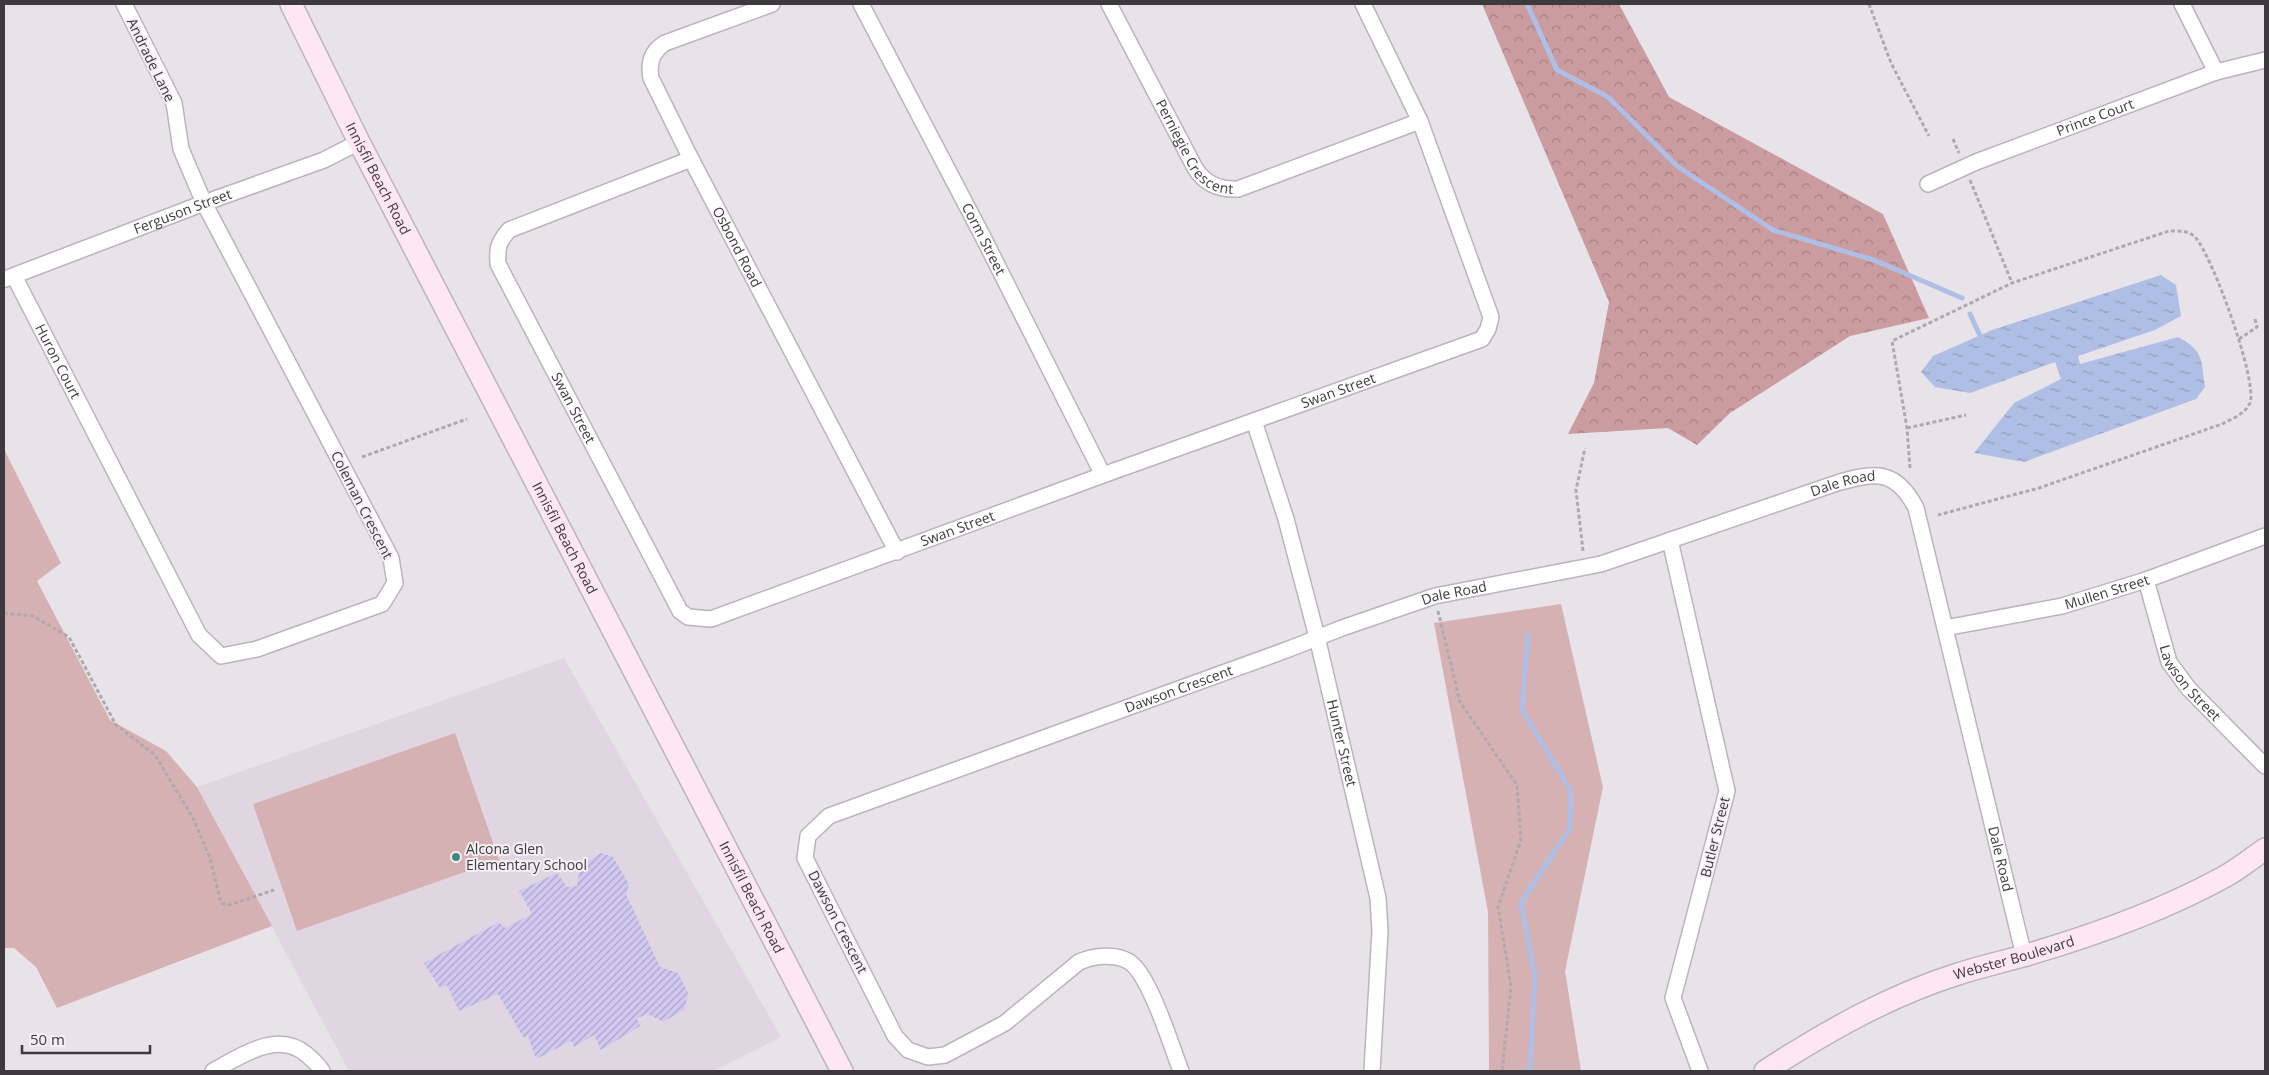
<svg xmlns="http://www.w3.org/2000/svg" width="2269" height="1075" font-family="'Open Sans',sans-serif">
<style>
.built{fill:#e0d6e1}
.forest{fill:url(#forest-crowns)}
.park{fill:#d6b1b3}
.water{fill:url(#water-ripples)}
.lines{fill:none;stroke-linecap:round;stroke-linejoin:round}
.stream{stroke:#afbee4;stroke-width:5}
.building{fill:url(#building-hatch)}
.street-casing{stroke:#b9b5ba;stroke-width:18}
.secondary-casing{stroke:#b9b5ba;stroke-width:24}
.path{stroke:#ada9ae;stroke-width:3;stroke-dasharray:4 2.5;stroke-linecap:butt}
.street{stroke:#fff;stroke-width:15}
.secondary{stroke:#fee6f2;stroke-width:21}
.poi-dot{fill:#3f8782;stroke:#f5f0f6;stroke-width:2}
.labels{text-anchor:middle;stroke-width:4;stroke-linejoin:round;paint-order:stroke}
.street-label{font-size:14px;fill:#3c3a3c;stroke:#f5f0f6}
.poi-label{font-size:14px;fill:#3c3a3c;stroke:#f5f0f6;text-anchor:start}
</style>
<defs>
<pattern id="forest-crowns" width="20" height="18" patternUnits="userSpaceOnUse" patternTransform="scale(1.25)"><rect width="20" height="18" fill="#cb9c9f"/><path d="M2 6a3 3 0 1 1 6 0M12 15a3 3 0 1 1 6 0" fill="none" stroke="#a68083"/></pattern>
<pattern id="water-ripples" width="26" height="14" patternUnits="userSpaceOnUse" patternTransform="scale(1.25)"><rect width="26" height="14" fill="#afbee4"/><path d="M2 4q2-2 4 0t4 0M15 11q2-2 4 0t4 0" fill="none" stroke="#909bba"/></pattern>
<pattern id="building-hatch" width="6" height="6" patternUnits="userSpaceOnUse" patternTransform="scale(1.25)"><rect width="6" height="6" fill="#d1c8f1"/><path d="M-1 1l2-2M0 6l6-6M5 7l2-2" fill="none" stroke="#aba3c4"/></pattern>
</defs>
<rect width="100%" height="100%" fill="#e8e3e9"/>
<polygon class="built" points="564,658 781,1037 714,1071 349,1071 197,787"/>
<polygon class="forest" points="1482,4 1619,4 1669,97 1883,214 1929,318 1850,336 1730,413 1697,445 1668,428 1568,434 1594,383 1609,302"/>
<g class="park">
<polygon points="4,449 61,563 37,581 110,720 166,751 197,787 272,926 57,1008 36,967 14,948 4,948"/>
<polygon points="1561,604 1603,787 1565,971 1581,1071 1489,1071 1488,912 1434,623"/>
<polygon points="455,733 499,860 297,931 253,804"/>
</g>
<path class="water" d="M2161 275 2176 285 2181 316 2155 330 2078 356 2080 364 2178 337C2204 351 2201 359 2205 387L2196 399 2024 462 1974 453 2014 403 2061 379 2055 362 1970 393 1935 387 1921 372 1933 356 1992 330Z"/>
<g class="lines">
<g class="stream">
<polyline points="1527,4 1557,70 1608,97 1677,166 1773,230 1874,260 1962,298"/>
<polyline points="1970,314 1982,340"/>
<polyline points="1528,635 1522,710 1571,791 1570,828 1521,903 1535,976 1530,1071"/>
</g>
</g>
<polygon class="building" points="601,853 613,857 629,884 626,894 660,967 678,973 688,993 685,1009 663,1022 648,1014 637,1018 640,1026 601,1050 594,1035 574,1047 571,1041 536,1059 528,1036 523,1037 498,994 459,1011 447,985 440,988 424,963 499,922 505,928 532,914 519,891 557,873 567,887 577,886 580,866"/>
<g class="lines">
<g class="street-casing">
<g id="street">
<path id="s1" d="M772 4 665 43C652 51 648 63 651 78L691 159 897 552"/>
<path id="s2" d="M861 4 983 237 1103 475"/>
<path id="s3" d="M1109 4 1195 168C1205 184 1220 190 1238 189L1420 121"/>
<polyline points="2182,4 2216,72"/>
<path id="s4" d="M691 159 509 230C498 243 497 247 498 264L680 611 688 617 711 619 1103 475 1482 339 1488 329 1491 317 1420 121 1363 4"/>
<path id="s5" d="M1928 184 1976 162 2216 72 2265 60"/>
<path id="s6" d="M14 276 199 635 221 656 257 649 382 604 395 583 391 558 204 203 181 149 174 103 124 4"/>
<path id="s7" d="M5 279 204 203 324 160 359 142"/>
<path id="s8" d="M1254 421 1286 519 1317 637 1378 898 1380 931 1372 1071"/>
<polyline points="1670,540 1727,791 1673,998 1700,1071"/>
<path id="s9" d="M2146 580 2169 662 2189 689 2265 766"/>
<path id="s10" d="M1945 628 2062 606 2146 580 2265 536"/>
<path d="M213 1071C241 1056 277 1030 306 1054 313 1060 318 1064 322 1071"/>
<path id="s11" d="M1181 1071C1172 1048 1149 972 1128 961 1114 953 1093 956 1079 962L1005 1023 945 1055 928 1057 908 1050 895 1036 805 858 808 836 829 816 1289 649 1342 628 1435 596 1601 564 1840 482C1877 472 1896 470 1916 508L2024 956"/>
</g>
</g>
<g class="secondary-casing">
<g id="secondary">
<path id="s12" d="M291 4 359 142 842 1071"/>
<path id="s13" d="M1765 1071C1826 1032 1888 996 1958 974 1979 967 2002 962 2023 956 2092 936 2162 911 2224 877 2239 869 2252 858 2265 849"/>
</g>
</g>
<g class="path">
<polyline points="1869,4 1891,63 1929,136"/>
<polyline points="1953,139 1959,153"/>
<polyline points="1970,180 2012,283"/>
<polyline points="2239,339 2257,327 2255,319"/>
<polyline points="1907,428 1966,415"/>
<polyline points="362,457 467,419"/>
<path d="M1910 468 1907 428 1892 341 2012 283 2169 231C2178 231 2188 230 2195 237 2212 255 2258 381 2250 403 2245 414 2232 419 2222 424L2039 488 1938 515"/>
<polyline points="1583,551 1576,490 1585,448"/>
<polyline points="1438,611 1460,702 1517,785 1521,840 1498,907 1511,986 1502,1071"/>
<polyline points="4,613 33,616 69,637 116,725 155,755 193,818 210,858 221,903 229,905 274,890"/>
</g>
<use href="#street" class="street"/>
<use href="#secondary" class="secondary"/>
</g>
<circle class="poi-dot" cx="456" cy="857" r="5"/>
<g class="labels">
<g class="street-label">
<text transform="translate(151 60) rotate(64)" y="5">Andrade Lane</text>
<text dy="5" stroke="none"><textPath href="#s5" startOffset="180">Prince Court</textPath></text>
<text dy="5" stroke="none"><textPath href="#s3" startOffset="170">Perniegie Crescent</textPath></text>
<text dy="5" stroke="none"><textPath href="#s12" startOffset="195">Innisfil Beach Road</textPath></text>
<text dy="5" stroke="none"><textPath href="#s7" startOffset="190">Ferguson Street</textPath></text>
<text dy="5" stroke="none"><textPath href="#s2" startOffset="265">Corm Street</textPath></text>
<text dy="5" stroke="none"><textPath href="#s1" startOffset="344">Osbond Road</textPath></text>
<text dy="5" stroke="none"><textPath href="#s6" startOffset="96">Huron Court</textPath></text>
<text dy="5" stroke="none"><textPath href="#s4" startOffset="1325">Swan Street</textPath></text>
<text dy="5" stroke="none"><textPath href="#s4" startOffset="395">Swan Street</textPath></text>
<text dy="5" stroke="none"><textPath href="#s11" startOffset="1715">Dale Road</textPath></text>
<text transform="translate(362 505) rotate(63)" y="5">Coleman Crescent</text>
<text dy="5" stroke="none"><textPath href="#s4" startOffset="920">Swan Street</textPath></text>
<text dy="5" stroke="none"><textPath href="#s12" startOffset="600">Innisfil Beach Road</textPath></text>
<text dy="5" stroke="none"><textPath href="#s10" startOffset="166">Mullen Street</textPath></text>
<text dy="5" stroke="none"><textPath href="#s11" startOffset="1310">Dale Road</textPath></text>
<text dy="5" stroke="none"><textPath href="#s9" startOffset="114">Lawson Street</textPath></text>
<text dy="5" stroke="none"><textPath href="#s11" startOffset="1018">Dawson Crescent</textPath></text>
<text dy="5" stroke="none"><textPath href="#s8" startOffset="334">Hunter Street</textPath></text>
<text transform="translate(1715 837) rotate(-76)" y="5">Butler Street</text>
<text dy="5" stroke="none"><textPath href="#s11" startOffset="2164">Dale Road</textPath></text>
<text dy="5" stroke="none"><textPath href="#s12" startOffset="1005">Innisfil Beach Road</textPath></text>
<text transform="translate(838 922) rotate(63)" y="5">Dawson Crescent</text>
<text dy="5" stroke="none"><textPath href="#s13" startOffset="275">Webster Boulevard</textPath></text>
</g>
<g class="poi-label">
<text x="466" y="854">Alcona Glen<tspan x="466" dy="16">Elementary School</tspan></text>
</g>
</g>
<rect width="2269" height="1075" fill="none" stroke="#3c3a3c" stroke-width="10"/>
<path d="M22 1045v8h128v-8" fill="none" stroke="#3c3a3c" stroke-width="2.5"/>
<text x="30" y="1045" font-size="15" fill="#3c3a3c" stroke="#f5f0f6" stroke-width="4" paint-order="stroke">50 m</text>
</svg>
